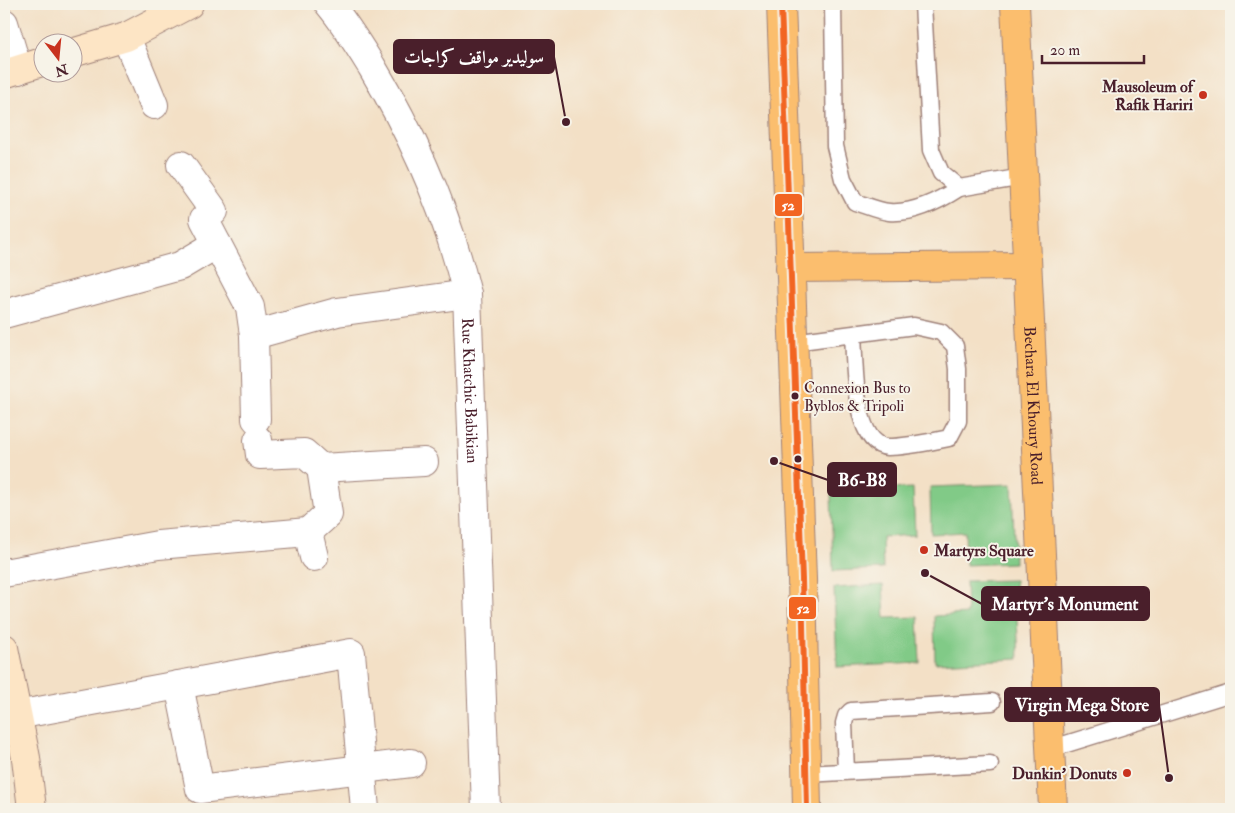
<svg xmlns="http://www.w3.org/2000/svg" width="1235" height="813" font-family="'IM FELL Double Pica',Amiri,serif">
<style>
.green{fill:#81ca87;stroke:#667459}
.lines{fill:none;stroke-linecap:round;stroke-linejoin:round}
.lane-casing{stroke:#9e8078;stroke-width:19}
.street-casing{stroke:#9e8078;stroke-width:30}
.secondary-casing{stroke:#9e8078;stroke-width:30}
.primary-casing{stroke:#9e8078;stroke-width:30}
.lane{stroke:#fff;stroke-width:16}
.street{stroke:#fff;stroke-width:28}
.secondary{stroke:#fde5c5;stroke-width:28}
.primary{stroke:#fbbe6e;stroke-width:28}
.bus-1-casing{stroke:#f7f3e8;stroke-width:10}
.bus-1{stroke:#f26522;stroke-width:6}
.poi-dot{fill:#c8321e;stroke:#f7f3e8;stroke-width:2}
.bus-dot{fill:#4a1f2b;stroke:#f7f3e8;stroke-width:2}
.labels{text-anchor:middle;stroke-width:4;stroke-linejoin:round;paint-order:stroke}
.bus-label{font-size:15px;fill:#4a1f2b;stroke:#f7f3e8;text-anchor:start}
.poi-label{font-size:16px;font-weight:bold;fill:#4a1f2b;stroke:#f7f3e8;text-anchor:end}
.street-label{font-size:16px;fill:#4a1f2b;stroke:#f7f3e8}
.leader{fill:none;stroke:#4a1f2b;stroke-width:2}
.callout-dot{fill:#4a1f2b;stroke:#f7f3e8;stroke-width:2}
.callout{fill:#4a1f2b;stroke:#4a1f2b;stroke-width:2}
.callout-label{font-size:18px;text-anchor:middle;font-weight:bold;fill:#fff}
.line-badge{stroke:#f7f3e8;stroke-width:2}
.badge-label{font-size:14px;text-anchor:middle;font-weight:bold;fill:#fff}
</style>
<rect width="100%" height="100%" fill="#f7f3e8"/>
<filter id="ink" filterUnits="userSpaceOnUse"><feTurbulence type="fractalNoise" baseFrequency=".02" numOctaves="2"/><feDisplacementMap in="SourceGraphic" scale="10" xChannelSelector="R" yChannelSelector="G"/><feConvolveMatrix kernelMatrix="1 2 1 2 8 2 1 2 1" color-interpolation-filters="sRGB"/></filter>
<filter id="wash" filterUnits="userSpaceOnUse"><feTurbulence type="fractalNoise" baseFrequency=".0096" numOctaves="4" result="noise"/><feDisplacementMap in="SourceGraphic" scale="20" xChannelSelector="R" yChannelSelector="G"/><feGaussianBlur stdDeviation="1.12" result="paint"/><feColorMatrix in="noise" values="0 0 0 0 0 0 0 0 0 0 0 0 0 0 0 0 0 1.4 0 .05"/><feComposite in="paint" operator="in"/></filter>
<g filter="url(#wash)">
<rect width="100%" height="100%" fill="#f3e0c6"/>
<g class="green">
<polygon points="1012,484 1015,563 966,565 965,532 931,534 930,487"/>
<polygon points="913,488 915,535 882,537 883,569 833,571 831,491"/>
<polygon points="1015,580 1019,659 935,663 934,616 967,614 966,581"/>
<polygon points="883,585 885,618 918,617 920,663 837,667 834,588"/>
</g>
</g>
<g filter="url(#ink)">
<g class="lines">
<g class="lane-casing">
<g id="lane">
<path d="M833 4 835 146 843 179 855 202C865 205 878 211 889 212 914 214 939 201 959 188"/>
<polyline points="923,4 931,150 941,173 959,188 1023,177"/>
<path d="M793 342 914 326 941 332 955 346 958 369V421L949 438C929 442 908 447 888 447 852 445 855 360 853 334"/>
<polyline points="1050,749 1231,693"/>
<polyline points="846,771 844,723 846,716 851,711 992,702"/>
<polyline points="806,774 990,764"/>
</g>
</g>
<g class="street-casing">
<g id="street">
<path id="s1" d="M329 4C345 23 359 46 372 67 414 137 448 215 467 294L486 809"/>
<polyline points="4,23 18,70"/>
<polyline points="126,37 154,105"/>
<polyline points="181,165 214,211 204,219 250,307 254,335 256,419"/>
<polyline points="4,314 180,266 217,244"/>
<polyline points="254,335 337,312 467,294"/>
<polyline points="258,440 260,455 304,453 321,468 328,514 308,532 314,557"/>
<polyline points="321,468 424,462"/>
<polyline points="4,573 158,545 308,532"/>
<polyline points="179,685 200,789 411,763"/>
<polyline points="17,715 351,653 365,809"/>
</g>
</g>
<g class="secondary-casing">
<g id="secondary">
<polyline points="72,53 126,37 189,4"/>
<polyline points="4,74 42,62"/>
<polyline points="4,648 26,758 32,809"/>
</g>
</g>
<g class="primary-casing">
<g id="primary">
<polyline points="781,4 802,579 807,809"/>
<path id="s2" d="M1015 4 1053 809"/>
<polyline points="790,268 1027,266"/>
</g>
</g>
<use href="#lane" class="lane"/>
<use href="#street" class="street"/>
<use href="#secondary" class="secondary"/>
<use href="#primary" class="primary"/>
<g class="bus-1-casing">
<polyline id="bus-1" points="781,4 802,579 807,809"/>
</g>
<use href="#bus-1" class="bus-1"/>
</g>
</g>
<g class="poi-dot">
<circle cx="1203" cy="95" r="5"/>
<circle cx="924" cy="550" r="5"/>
<circle cx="1127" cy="773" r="5"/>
</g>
<g class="bus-dot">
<circle cx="795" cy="396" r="4.5"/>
<circle cx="798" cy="459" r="4.5"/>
</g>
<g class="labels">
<g class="bus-label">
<text x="804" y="393">Connexion Bus to<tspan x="804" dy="18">Byblos &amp; Tripoli</tspan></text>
</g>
<g class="poi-label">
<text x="1193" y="92">Mausoleum of<tspan x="1193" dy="18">Rafik Hariri</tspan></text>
<text x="934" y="556" text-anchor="start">Martyrs Square</text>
<text x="1117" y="779">Dunkin' Donuts</text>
</g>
<g class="street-label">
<text dy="6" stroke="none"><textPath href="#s1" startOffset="420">Rue Khatchic Babikian</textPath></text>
<text dy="6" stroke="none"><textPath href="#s2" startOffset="402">Bechara El Khoury Road</textPath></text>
</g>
</g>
<path class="leader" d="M566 122L554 57M774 461L828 480M925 573L982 604M1169 778L1159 705"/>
<g class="callout-dot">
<circle cx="566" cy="122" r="5"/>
<circle cx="774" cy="461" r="5"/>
<circle cx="925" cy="573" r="5"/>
<circle cx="1169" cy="778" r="5"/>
</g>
<g class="callout">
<rect x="394" y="40" width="160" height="33" rx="5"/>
<rect x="828" y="463" width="68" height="33" rx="5"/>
<rect x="982" y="587" width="167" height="33" rx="5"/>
<rect x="1005" y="688" width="154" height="33" rx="5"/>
</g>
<g class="callout-label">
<text x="474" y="63">سوليدير مواقف كراجات</text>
<text x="862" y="486">B6-B8</text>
<text x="1065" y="610">Martyr's Monument</text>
<text x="1082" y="711">Virgin Mega Store</text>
</g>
<g class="line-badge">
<rect x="774" y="193" width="29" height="24" rx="5" fill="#f26522"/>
<rect x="788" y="596" width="29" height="24" rx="5" fill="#f26522"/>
</g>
<g class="badge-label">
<text x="788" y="210">52</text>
<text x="803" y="613">52</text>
</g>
<rect width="1235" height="813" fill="none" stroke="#f7f3e8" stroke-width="20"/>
<g transform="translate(58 58) rotate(164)"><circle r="24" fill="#f7f3e8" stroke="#b29e9c"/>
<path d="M0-4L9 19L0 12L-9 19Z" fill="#c8321e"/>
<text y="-8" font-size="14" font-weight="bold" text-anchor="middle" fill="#4a1f2b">N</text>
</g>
<path d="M1042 55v8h102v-8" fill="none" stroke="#4a1f2b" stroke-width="2.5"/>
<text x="1050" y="55" font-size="15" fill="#4a1f2b" stroke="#f7f3e8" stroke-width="4" paint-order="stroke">20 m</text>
</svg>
